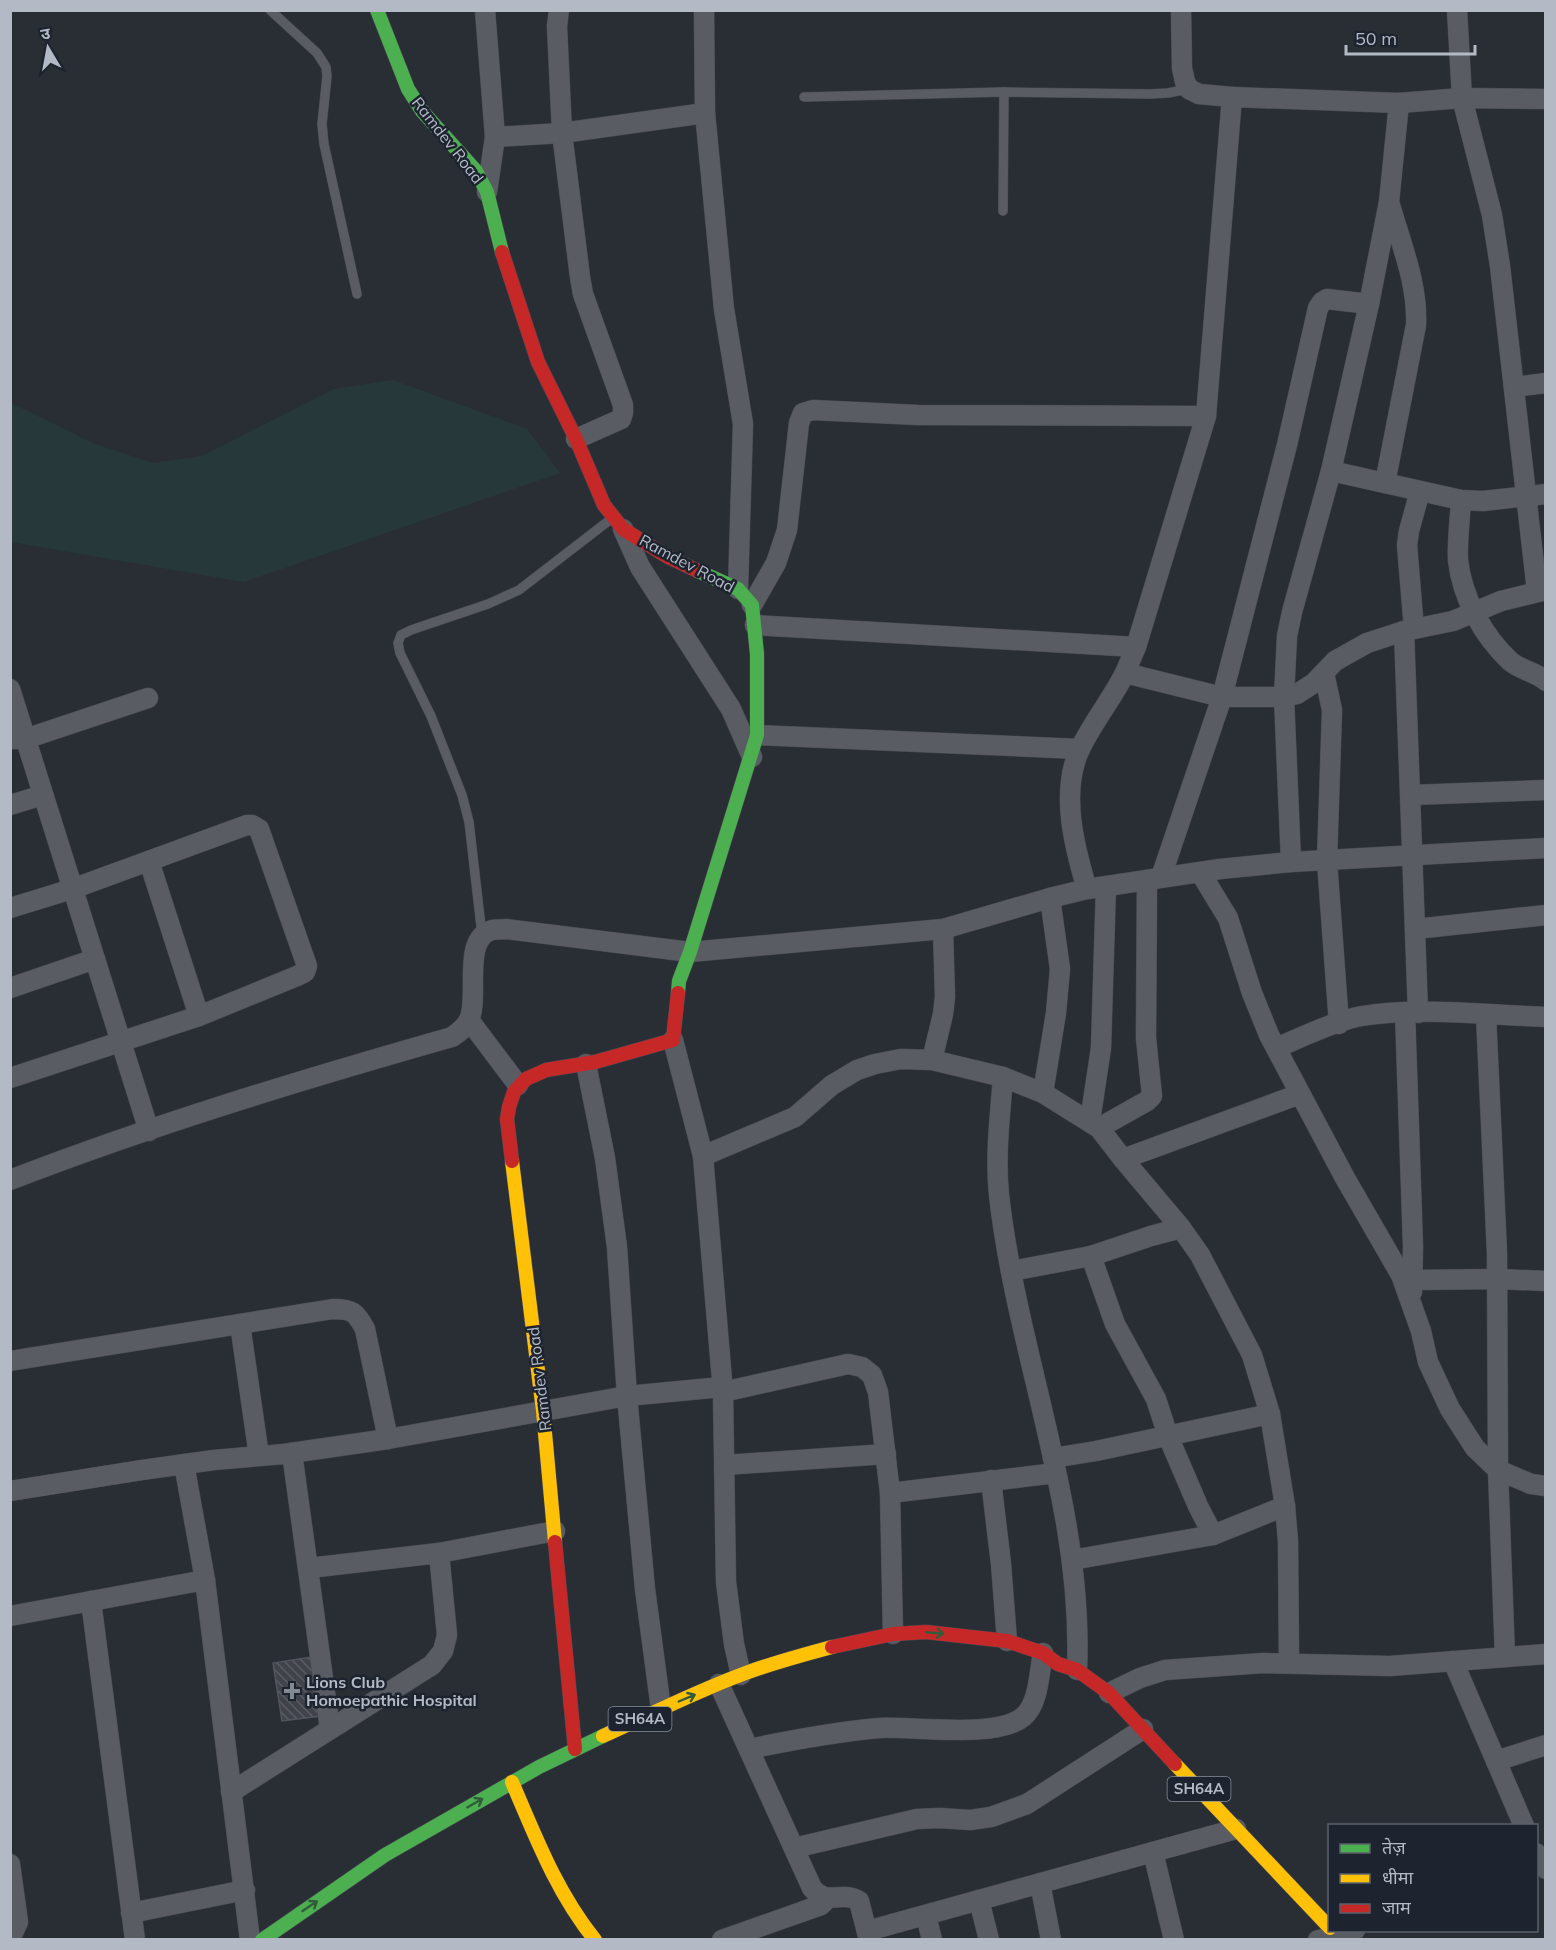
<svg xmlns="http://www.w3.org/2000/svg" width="1556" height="1950" font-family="Mulish,'Noto Sans Devanagari',sans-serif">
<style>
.grass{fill:#27383b}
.building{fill:url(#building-back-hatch);stroke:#51555d;stroke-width:1.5}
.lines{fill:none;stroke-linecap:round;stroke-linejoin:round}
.lane-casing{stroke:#474a50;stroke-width:10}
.street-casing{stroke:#474a50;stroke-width:21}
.fast-casing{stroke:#474a50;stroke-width:15}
.slow-casing{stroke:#474a50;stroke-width:15}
.jam-casing{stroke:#474a50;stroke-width:15}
.lane{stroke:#595c63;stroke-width:9}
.street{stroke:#595c63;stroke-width:20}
.fast{stroke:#4caf50;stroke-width:14}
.slow{stroke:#ffc107;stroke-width:14}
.jam{stroke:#c62828;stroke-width:14}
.oneway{stroke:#305c3c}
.poi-dot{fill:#838993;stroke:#1d242f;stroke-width:2}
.labels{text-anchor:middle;stroke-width:5;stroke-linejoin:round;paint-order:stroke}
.shield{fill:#1d242f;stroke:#868d99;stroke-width:1.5}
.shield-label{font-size:15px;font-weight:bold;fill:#b3bac6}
.street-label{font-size:16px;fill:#b3bac6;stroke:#1d242f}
.poi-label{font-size:16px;font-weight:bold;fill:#b3bac6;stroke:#1d242f;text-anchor:start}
</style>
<defs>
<pattern id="building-back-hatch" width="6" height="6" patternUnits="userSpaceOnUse" patternTransform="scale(1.5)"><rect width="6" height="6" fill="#40444a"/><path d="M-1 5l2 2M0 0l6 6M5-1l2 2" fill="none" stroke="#595d63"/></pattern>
</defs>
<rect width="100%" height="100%" fill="#292e35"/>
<polygon class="grass" points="393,380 527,429 560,473 244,582 11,542 11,403 95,444 153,463 202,456 334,389"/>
<polygon class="building" points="311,1657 321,1716 282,1721 273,1663"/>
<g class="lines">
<g class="lane-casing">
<g id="lane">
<polyline points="270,10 317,53 326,67 327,76 322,124 324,144 357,294"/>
<polyline points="804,97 1004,92 1150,94 1168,93 1188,89"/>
<polyline points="1003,211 1004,92"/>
<polyline points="482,935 469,822 462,795 431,716 400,653 398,643 401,635 411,630 488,604 519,590 611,519"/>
</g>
</g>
<g class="street-casing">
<g id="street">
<polyline points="485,10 495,137 487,192"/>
<polyline points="559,10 557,26 562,133 580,277 583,294 623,405 623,413 621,419 576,439"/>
<polyline points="704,10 705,113 724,309 743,424 738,589"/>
<polyline points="1181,10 1182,68 1185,82 1189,89 1199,94 1232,97"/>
<polyline points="1457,10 1462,98 1492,215 1500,266 1537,591"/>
<polyline points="495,137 562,133 705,113"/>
<polyline points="1514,387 1546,383"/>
<polyline points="1331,471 1461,500 1483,501 1546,494"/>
<path d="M1385 483 1416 325C1418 284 1401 244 1390 205"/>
<path d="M1461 500C1460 520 1457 541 1458 560 1462 597 1483 636 1510 661 1520 670 1536 672 1546 681"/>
<polyline points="623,529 640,567 731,709 752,757"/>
<polyline points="752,605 776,563 787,530 799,423 803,413 813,410 918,415 1206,416"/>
<polyline points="755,625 1136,647"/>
<polyline points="1414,629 1407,545 1409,531 1420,491"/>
<polyline points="1404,631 1418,1013"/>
<polyline points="1125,673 1222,697 1284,697 1297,694 1314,683 1335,661 1367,643 1404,631 1453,621 1501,601 1546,590"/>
<polyline points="1324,673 1332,710 1327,861 1339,1024"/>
<polyline points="10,689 149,1131"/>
<polyline points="757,735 1080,749"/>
<polyline points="10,739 25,739 148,698"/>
<polyline points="1411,795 1546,790"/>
<polyline points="10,805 43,795"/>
<polyline points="149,861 199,1016"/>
<polyline points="1291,862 1284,697 1287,636 1292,612 1331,471 1369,304 1389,202 1399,103"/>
<polyline points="1200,872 1228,918 1252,993 1269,1035 1345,1178 1401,1275 1421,1331 1428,1362 1450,1409 1475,1448 1498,1470 1531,1484 1546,1486"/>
<polyline points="1161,877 1222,697 1287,445 1318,308 1322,302 1327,299 1369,304"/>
<path d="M1087 889C1074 846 1060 791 1080 749 1093 722 1112 699 1125 673 1129 664 1132 656 1136 647L1206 416 1232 97 1399 103 1462 98 1546 99"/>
<polyline points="10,908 72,889 247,825 252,825 259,829 307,966 305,972 297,976 199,1016 10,1078"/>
<polyline points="1415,929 1546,915"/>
<polyline points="10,988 95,959"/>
<polyline points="1405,1012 1413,1246 1412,1292"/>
<polyline points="1486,1015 1497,1253 1498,1470 1505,1657"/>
<polyline points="469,1020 518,1085"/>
<polyline points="673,1040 703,1156 723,1392 726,1582 734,1644 741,1675"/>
<path d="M1276 1048C1300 1038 1337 1020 1362 1016 1419 1007 1488 1015 1546 1017"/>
<polyline points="932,1060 943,1014 945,997 943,929"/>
<polyline points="586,1064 605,1158 617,1247 627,1396 645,1589 661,1709"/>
<path d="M1003 1077C1000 1116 995 1156 999 1195 1017 1355 1084 1508 1077 1670"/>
<polyline points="1043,1093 1056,1013 1060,969 1050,898"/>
<polyline points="1090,1121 1101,1048 1106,886"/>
<polyline points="1099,1128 1147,1101 1152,1096 1146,1038 1147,880"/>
<polyline points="703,1156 795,1117 832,1085 857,1070 875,1064 901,1059 932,1060 1003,1077 1043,1093 1099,1128 1123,1159 1181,1228 1200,1255 1252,1355 1270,1414 1285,1506 1288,1541 1289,1663"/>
<polyline points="1123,1159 1300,1094"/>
<path d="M10 1180C155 1124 304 1079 452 1037 459 1032 465 1028 469 1020 480 997 461 939 492 930 496 929 501 930 506 929L690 952 943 929 1050 898 1087 889 1220 869 1291 862 1546 848"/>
<polyline points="1091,1256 1115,1324 1156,1399 1168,1436 1198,1506 1213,1535"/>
<polyline points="1011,1271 1091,1256 1151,1236 1181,1228"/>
<polyline points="1413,1280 1497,1279 1546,1281"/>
<polyline points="240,1324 259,1456"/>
<path d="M10 1361 333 1309C352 1309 356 1312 365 1329L388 1439"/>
<polyline points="723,1392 848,1364 862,1367 872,1375 878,1392 890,1493 893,1634"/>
<polyline points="292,1453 330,1729"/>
<polyline points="1053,1458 1096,1451 1270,1414"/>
<polyline points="184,1464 205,1580"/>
<polyline points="725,1465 886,1454"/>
<polyline points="991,1480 1001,1564 1007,1641"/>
<polyline points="10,1491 142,1470 214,1460 284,1454 388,1439 627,1396 722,1387"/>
<polyline points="890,1493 1056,1473"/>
<polyline points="1072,1560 1213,1535 1285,1506"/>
<polyline points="309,1568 439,1553 555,1531"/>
<polyline points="91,1601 135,1940"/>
<polyline points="10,1616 205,1580 250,1940"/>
<polyline points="1453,1661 1524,1826"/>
<path d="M719 1684 812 1888C827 1907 842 1890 859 1901L869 1940"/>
<polyline points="1109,1693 1140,1678 1165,1670 1263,1663 1390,1666 1546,1654"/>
<path d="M749 1749C792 1740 835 1732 879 1728 914 1726 996 1739 1023 1717 1039 1704 1039 1673 1043 1653"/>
<polyline points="1496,1761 1546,1745"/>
<polyline points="231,1792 432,1665 443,1651 447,1635 439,1553"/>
<polyline points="794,1848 917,1819 940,1818 970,1820 991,1817 1027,1804 1143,1729"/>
<polyline points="1153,1852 1174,1940"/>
<polyline points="1536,1853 1546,1869"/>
<polyline points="10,1864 18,1922 10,1939"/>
<polyline points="1040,1883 1051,1940"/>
<polyline points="979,1900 989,1940"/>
<polyline points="131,1913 245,1890"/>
<polyline points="926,1915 932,1940"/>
<polyline points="867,1931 1236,1829"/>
<polyline points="722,1940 821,1905 827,1899"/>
<polyline points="1318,1940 1345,1935 1355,1930"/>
</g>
</g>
<g class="fast-casing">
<g id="fast">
<polyline points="377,10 408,89 422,111 476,171 487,192 502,252"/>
<polyline points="678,993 679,981 690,952 757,735 757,654 752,605 738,589 698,571"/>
<polyline points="262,1940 385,1855 539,1767 603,1736"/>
</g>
</g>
<g class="slow-casing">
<g id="slow">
<polyline points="512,1161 543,1411 555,1542"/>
<path d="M603 1736C649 1715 695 1692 743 1674 772 1663 802 1655 832 1647"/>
<polyline points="1175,1764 1330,1928"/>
<path d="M512 1782C536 1838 557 1893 595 1940"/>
</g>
</g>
<g class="jam-casing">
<g id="jam">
<polyline points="502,252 538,362 576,439 604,505 623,529 668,557 698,571"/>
<polyline points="512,1161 507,1119 509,1107 514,1092 526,1079 546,1070 595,1062 673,1040 678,993"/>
<polyline points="555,1542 575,1749"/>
<polyline points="832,1647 893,1634 926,1632 1007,1641 1043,1653 1058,1664 1077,1670 1109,1693 1175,1764"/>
</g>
</g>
<use href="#lane" class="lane"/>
<use href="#street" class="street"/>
<use href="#fast" class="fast"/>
<use href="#slow" class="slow"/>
<use href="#jam" class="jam"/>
</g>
<defs><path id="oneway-shaft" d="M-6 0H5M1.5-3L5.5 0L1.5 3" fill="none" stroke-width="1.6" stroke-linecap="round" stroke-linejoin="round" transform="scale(1.5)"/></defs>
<g class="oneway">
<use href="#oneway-shaft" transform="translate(935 1633) rotate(5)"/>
<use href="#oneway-shaft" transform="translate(687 1698) rotate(-23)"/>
<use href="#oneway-shaft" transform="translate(475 1803) rotate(-30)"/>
<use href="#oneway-shaft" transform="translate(310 1906) rotate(-34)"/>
</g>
<path class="poi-dot" d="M289 1682h6v6h6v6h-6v6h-6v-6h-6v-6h6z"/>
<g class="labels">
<g class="shield">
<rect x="608.5" y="1707" width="63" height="24" rx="4.5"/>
<rect x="1167.5" y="1777" width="63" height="24" rx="4.5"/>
</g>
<g class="shield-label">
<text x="640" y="1724">SH64A</text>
<text x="1199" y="1794">SH64A</text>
</g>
<g class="street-label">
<text transform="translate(448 140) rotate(52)" y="6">Ramdev Road</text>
<text transform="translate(687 563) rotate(28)" y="6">Ramdev Road</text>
<text transform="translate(539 1379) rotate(-97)" y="6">Ramdev Road</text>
</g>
<g class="poi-label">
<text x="306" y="1688">Lions Club<tspan x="306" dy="18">Homoepathic Hospital</tspan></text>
</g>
</g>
<rect width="1556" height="1950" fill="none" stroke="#b3bac6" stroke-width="24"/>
<rect x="1328" y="1824" width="210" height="108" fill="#1d242f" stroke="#59606b" stroke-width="1.5"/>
<rect x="1340" y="1844" width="30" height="9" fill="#4caf50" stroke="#59606b" stroke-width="1.5"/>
<text x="1382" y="1854" font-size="18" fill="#b3bac6">तेज़</text>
<rect x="1340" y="1874" width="30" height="9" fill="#ffc107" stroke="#59606b" stroke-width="1.5"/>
<text x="1382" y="1884" font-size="18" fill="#b3bac6">धीमा</text>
<rect x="1340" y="1904" width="30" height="9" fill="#c62828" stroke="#59606b" stroke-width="1.5"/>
<text x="1382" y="1914" font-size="18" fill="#b3bac6">जाम</text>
<g transform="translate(48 48) rotate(350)" stroke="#1d242f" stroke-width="4.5" paint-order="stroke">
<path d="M0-4.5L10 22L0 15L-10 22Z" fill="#b3bac6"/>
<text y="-9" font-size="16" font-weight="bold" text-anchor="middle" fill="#b3bac6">उ</text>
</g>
<path d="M1346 45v9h129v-9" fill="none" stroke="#b3bac6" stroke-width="3"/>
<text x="1355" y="45" font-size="18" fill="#b3bac6" stroke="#1d242f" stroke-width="4.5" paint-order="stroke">50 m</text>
</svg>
